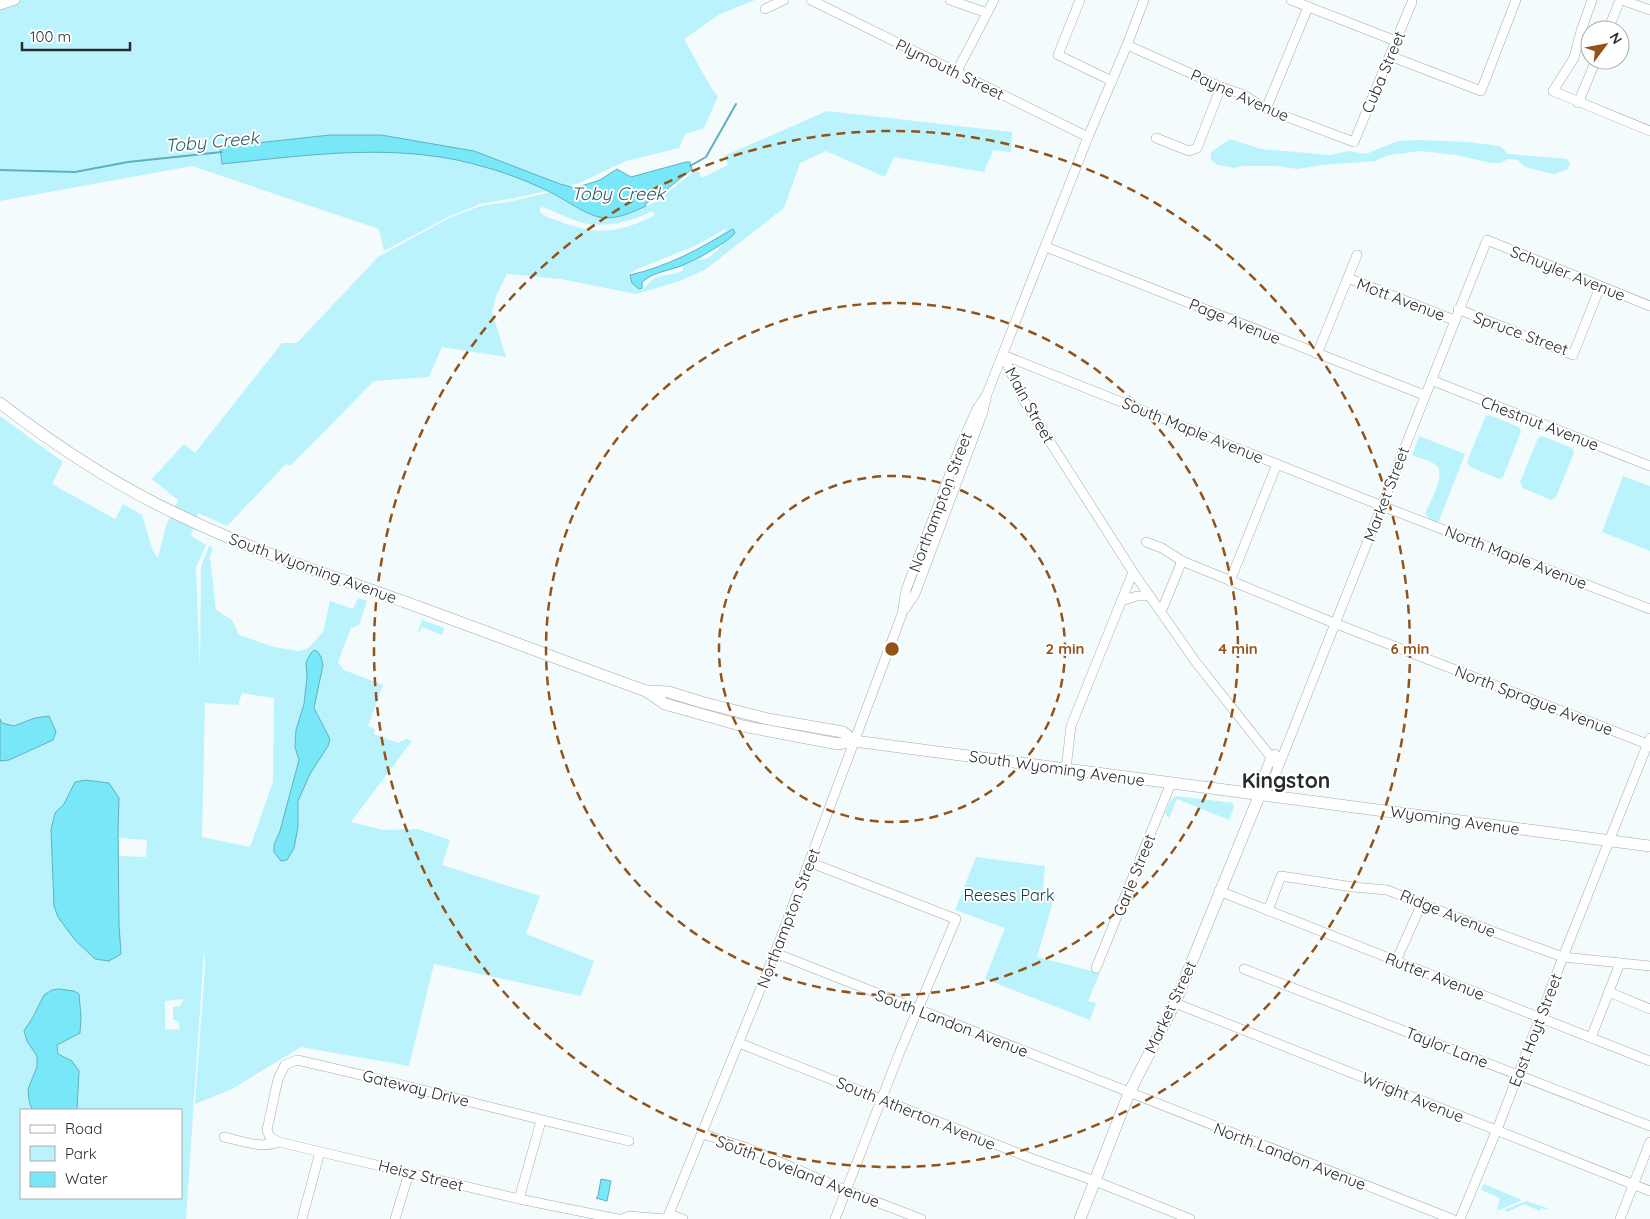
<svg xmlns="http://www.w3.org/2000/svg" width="1650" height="1219" font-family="Quicksand,sans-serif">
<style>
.green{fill:#baf3fc;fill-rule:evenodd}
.water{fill:#78e8f9;stroke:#60b0bc}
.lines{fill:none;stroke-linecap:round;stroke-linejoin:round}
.stream{stroke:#60b0bc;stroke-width:2}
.minor-casing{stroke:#a2a9aa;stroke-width:10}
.major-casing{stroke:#a2a9aa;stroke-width:12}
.minor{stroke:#fff;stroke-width:9}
.major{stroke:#fff;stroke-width:11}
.ring{fill:none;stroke:#915318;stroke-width:2.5;stroke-dasharray:9 6}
.labels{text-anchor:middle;stroke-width:4;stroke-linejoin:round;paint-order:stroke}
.street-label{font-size:16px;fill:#292c2c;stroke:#fff}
.park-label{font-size:16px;fill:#083f46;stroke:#fff}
.water-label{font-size:18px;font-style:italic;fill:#2b5b63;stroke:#fff}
.district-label{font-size:21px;font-weight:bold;fill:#292c2c;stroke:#fff}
.centre{fill:#915318;stroke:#fff;stroke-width:2.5}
.ring-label{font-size:15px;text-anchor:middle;font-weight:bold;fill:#915318;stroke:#fff;stroke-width:4;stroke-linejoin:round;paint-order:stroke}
</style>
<rect width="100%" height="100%" fill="#f3fbfc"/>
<g class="green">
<polygon points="0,0 755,0 720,14 684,39 713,91 718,96 704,128 685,134 679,148 626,161 577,184 515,198 480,204 448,217 384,251 379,229 192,166 0,201"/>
<path d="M827 111 1012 132 1011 152 993 150 984 172 894 157 885 177 826 151 800 163 784 208 706 269 680 281 636 294 561 279 507 274 497 294 492 312 506 357 442 347 429 377 374 381 290 466 286 464 227 526 198 513 191 536 206 545 196 568 200 672 201 567 209 546 213 548 210 557 216 610 232 620 239 635 274 647 298 651 307 649 323 632 330 601 353 609 358 598 367 601 359 625 351 628 338 662 344 670 383 685 368 726 375 729 374 734 398 743 406 739 412 741 351 822 384 830 418 829 450 840 442 865 540 896 526 934 594 961 581 996 434 964 409 1066 301 1047 232 1089 195 1104 205 967 204 950 186 1219H0V416L63 462 52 484 115 519 123 504 142 515 153 551 158 558 166 526 178 500 152 479 184 444 195 453 282 343H297L378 257 447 219 480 206 508 202 551 192 579 209 625 215 654 203 697 169 702 178 728 165 724 156ZM542 207C552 210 561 215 571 219 597 230 626 224 650 212H653L655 214C651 218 644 220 638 223 606 235 587 232 556 220 549 218 544 217 540 211V208ZM727 228 725 232C700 248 657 275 629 274L637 269 695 246ZM733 229C721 240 708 254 693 261 677 269 656 269 642 282L630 276 654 270 679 259ZM721 244H723C716 251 709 261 698 260ZM683 266V270C675 275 668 274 659 277 652 278 648 284 643 289V282L653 275ZM318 652 321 657 323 665 314 708 330 739 328 746 310 774 298 801 274 845 280 831 299 760 295 747 296 730 304 704 307 677 306 662ZM242 693 274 698 273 782 250 847 202 837 205 703 238 705ZM119 838 147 840 146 857 119 856ZM184 999 180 1006 173 1007V1020L178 1021 180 1029 166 1030 165 1029V1001ZM21 1110H181V1198H21Z"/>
<polygon points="1230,139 1261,149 1330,155 1348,151 1366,154 1398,141 1418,140 1467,142 1500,146 1508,154 1567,159 1570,164 1568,169 1555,174 1548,173 1525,167 1518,160 1509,159 1500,163 1491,163 1456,155 1421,151 1389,155 1375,161 1322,165 1298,169 1275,166 1242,166 1235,168 1217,165 1211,160 1211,152"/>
<polygon points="1489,415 1519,427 1521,432 1503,477 1499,479 1470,467 1467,462 1485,417"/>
<path d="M1419 436 1465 454 1437 526 1425 514C1429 504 1446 475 1437 466 1432 461 1419 458 1412 455Z"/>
<polygon points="1542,436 1572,448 1574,453 1556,497 1551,500 1523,488 1520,482 1538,438"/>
<polygon points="1623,476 1650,486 1650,551 1602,532"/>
<polygon points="422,620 444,628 442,635 422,627 419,633 418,632"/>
<polygon points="1176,796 1233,803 1234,807 1229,820 1177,799 1169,818 1165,813 1171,800"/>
<polygon points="976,857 1045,866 1043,890 1056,892 1037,957 1100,973 1088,1001 1096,1003 1090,1020 985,979 1005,928 955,910"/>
<polygon points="1484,1184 1522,1200 1497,1211 1500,1198 1481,1190"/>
<polygon points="1526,1201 1547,1208 1547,1210 1541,1208 1540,1211 1524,1204 1508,1212 1504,1210"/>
</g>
<g class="water">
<path d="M330 135H381L474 151 560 184 575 188 600 180 617 169 631 177 686 162H690L692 169 660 195 645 204 646 206C633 212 620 218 606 218 590 218 566 200 552 193 534 184 507 173 488 168 402 141 310 155 222 164L220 147Z"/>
<path d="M733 229 735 233C726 244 692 262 678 267 666 271 652 273 642 282V288L639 289 632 283 630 275C669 266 699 249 733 229Z"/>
<polygon points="314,650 318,652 321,657 323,665 314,708 330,739 328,746 310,774 298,801 298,827 294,848 287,860 281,861 274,852 274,845 280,831 299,760 295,747 296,730 304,704 307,677 306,662 311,653"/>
<polygon points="49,716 56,732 53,740 9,760 0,761 0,719 2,723 14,726 35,718"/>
<polygon points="85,780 109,783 119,798 118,831 119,925 121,954 109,961 95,959 75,940 58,917 54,906 51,830 55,813 64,804 75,782"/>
<polygon points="59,989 74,991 79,994 81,1017 80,1033 57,1045 58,1054 72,1061 79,1071 77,1110 32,1110 29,1100 28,1089 37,1067 37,1056 27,1041 24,1031 33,1017 44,995 52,990"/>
<polygon points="601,1179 611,1181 607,1201 596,1198 598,1196"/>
</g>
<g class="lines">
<g class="stream">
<polyline points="690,166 706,157 736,104"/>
<polyline points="0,170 75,172 128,162 222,152"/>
</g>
<g class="minor-casing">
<g id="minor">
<polyline points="811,0 1088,137"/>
<polyline points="950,0 987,13"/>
<polyline points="1080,0 1058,55 1112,81"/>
<polyline points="1291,0 1396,41"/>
<polyline points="1592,0 1581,31 1574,58 1553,91 1650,131"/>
<polyline points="1622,0 1650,10"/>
<polyline points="0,5 15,0"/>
<polyline points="765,9 784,0"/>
<polyline points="1608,30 1620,0"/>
<polyline points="1127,45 1221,87 1244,95 1266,109 1354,142 1412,2"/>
<polyline points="1390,56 1481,91 1516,0"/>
<polyline points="956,73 994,0"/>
<polyline points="1578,103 1596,60"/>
<polyline points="1266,109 1308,7"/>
<polyline points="1156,138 1189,151 1197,148 1221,87"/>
<polyline points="1046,247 1424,395"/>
<polyline points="1348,278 1454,320"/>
<polyline points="1458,309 1573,355 1600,287"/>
<polyline points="1317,354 1357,255"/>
<polyline points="1003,355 1382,506 1650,609"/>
<polyline points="1003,355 1024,401 1133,572 1195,661 1278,766"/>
<polyline points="1431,380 1650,466"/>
<polyline points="1146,542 1162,548 1182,561 1334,623 1650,745"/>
<polyline points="1230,581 1277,464"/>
<polyline points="1121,601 1137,596 1150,596"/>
<polyline points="905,609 915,594 983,412 987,394 1088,137 1127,45 1144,0"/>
<polyline points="1161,612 1182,561"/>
<polyline points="1066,769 1071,726 1133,572"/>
<polyline points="1260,794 1272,783 1487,240 1650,306"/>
<polyline points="1260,794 1261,783 1271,757 1275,754"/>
<polyline points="809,862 956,919 899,1054 835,1219"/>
<polyline points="1219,891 1650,1061"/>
<polyline points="1268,911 1281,876 1353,887 1387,890 1494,932 1563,957 1650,966"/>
<polyline points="775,953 1452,1219"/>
<polyline points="1396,961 1422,903"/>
<polyline points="1096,968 1171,783"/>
<polyline points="1244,969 1650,1126"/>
<polyline points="1609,992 1650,1009"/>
<polyline points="1175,1003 1650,1191"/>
<polyline points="1591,1038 1620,963"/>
<polyline points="739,1043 1033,1159 1095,1181 1190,1219"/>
<polyline points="702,1134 745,1147 845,1190 921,1219"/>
<path d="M224 1137C242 1141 261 1149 279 1142L519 1199 618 1219"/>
<path d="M279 1142 270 1137 267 1130 278 1079 285 1065 297 1060C408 1085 518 1115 629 1141"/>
<polyline points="519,1199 541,1121"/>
<polyline points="669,1214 683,1219"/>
<polyline points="302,1219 320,1152"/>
<polyline points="395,1219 409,1173"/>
<polyline points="621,1219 630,1216 665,1219"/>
<polyline points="667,1219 775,953 902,614 906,590 962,442 977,409 987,394"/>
<polyline points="1460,1219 1500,1122 1563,957 1650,738"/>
<polyline points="1620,1219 1650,1142"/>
</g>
</g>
<g class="major-casing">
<g id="major">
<path d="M0 403C56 446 115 485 179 515 250 550 330 575 405 602 485 631 565 662 646 691L665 704 743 726 838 744 854 741 1650 846"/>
<polyline points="647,691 669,692 701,702 768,719 843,732 854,741"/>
<polyline points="1080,1219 1129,1093 1175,1003 1260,794"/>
</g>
</g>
<use href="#minor" class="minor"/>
<use href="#major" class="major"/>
</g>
<g class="ring">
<circle cx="892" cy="649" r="173"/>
<circle cx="892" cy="649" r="346"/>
<circle cx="892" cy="649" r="518"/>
</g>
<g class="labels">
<g class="street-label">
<text transform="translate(950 69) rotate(26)" y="6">Plymouth Street</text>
<text transform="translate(1383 72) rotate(-67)" y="6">Cuba Street</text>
<text transform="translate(1240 95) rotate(24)" y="6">Payne Avenue</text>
<text transform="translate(1568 273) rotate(22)" y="6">Schuyler Avenue</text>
<text transform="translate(1401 299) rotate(21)" y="6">Mott Avenue</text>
<text transform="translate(1235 321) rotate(22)" y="6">Page Avenue</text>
<text transform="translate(1521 333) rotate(20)" y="6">Spruce Street</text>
<text transform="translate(1030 405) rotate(61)" y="6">Main Street</text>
<text transform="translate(1540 423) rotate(21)" y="6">Chestnut Avenue</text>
<text transform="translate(1193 430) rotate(22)" y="6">South Maple Avenue</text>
<text transform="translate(1386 494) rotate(-69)" y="6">Market Street</text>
<text transform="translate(940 502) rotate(-69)" y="6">Northampton Street</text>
<text transform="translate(1516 557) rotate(21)" y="6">North Maple Avenue</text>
<text transform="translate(313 568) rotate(20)" y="6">South Wyoming Avenue</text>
<text transform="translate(1534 700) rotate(21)" y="6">North Sprague Avenue</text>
<text transform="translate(1057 768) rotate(8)" y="6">South Wyoming Avenue</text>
<text transform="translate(1455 820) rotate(8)" y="6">Wyoming Avenue</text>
<text transform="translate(1134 875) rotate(-68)" y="6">Carle Street</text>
<text transform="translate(1448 913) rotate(22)" y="6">Ridge Avenue</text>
<text transform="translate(788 918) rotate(-69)" y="6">Northampton Street</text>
<text transform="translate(1435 976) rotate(21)" y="6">Rutter Avenue</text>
<text transform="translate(1170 1007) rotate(-65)" y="6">Market Street</text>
<text transform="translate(952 1023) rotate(21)" y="6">South Landon Avenue</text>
<text transform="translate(1535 1030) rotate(-69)" y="6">East Hoyt Street</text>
<text transform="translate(1447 1047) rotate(21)" y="6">Taylor Lane</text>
<text transform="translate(416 1088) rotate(14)" y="6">Gateway Drive</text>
<text transform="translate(1413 1097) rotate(22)" y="6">Wright Avenue</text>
<text transform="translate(916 1113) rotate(22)" y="6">South Atherton Avenue</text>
<text transform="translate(1290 1156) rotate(21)" y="6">North Landon Avenue</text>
<text transform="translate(798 1171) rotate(21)" y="6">South Loveland Avenue</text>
<text transform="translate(421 1175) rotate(14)" y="6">Heisz Street</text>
</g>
<g class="park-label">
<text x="1009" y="901">Reeses Park</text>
</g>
<g class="water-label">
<text transform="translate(212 142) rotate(-5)" y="6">Toby Creek</text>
<text x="618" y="200">Toby Creek</text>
</g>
<g class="district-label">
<text x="1286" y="788">Kingston</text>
</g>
</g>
<circle cx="892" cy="649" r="8" class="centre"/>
<g class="ring-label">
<text x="1065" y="654">2 min</text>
<text x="1238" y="654">4 min</text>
<text x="1410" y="654">6 min</text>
</g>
<rect x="20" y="1109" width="162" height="90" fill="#ffffff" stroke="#a9abab"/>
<rect x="30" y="1125" width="25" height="8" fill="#ffffff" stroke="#a9abab"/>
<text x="65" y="1134" font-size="15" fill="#292c2c">Road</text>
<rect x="30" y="1146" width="25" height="15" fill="#baf3fc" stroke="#a9abab"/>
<text x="65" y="1159" font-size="15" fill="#292c2c">Park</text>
<rect x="30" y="1172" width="25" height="15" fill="#78e8f9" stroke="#a9abab"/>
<text x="65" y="1184" font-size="15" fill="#292c2c">Water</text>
<g transform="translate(1605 45) rotate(58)"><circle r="24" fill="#ffffff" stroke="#a9abab"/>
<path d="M0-4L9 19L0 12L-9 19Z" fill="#915318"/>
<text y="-8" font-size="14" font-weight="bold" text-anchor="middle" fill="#292c2c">N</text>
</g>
<path d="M22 42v8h108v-8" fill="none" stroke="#292c2c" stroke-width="2.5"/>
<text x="30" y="42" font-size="15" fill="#292c2c" stroke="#ffffff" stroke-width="4" paint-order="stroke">100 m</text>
</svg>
